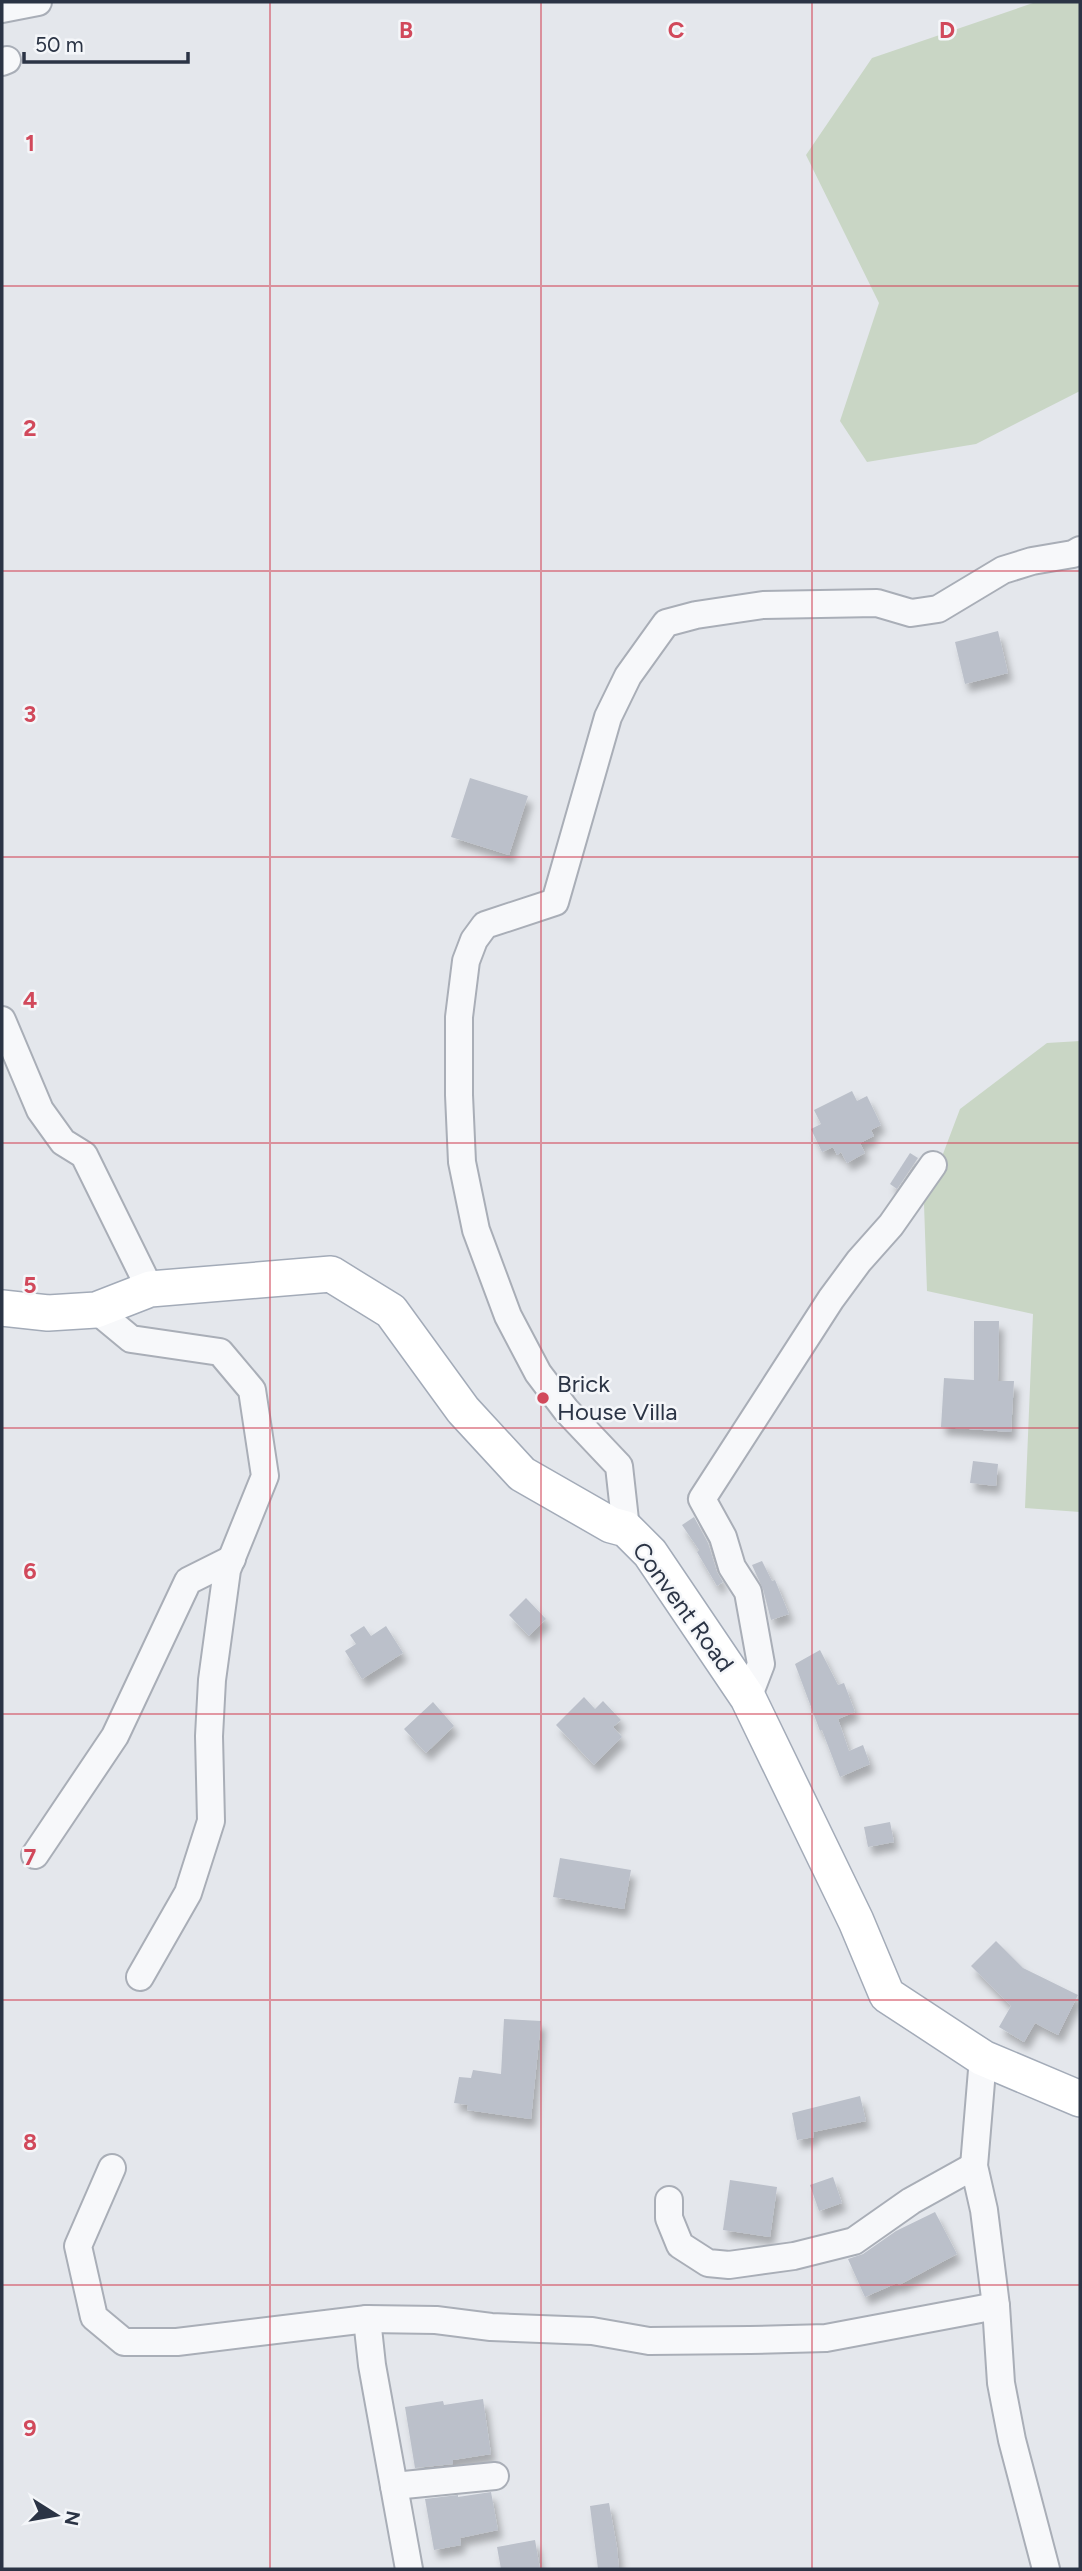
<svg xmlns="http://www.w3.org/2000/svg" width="1082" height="2571" font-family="Figtree,sans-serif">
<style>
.green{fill:#c9d6c5}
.building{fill:#bbc0ca;filter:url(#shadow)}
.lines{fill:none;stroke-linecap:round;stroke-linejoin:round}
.minor-casing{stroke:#a9aeb7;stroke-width:30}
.major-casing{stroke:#a3abb8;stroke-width:38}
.minor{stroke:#f7f8fa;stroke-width:26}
.major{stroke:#fff;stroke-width:35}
.grid{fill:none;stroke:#d1495b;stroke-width:2;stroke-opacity:0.55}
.poi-dot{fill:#d1495b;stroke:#f4f6f9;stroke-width:2.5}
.labels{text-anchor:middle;stroke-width:5;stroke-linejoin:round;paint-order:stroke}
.poi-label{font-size:24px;fill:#2b3445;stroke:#f4f6f9;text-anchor:start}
.street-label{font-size:24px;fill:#2b3445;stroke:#f4f6f9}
.grid-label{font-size:23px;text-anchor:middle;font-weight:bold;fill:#d1495b;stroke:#f4f6f9;stroke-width:5;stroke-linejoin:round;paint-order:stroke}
</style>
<defs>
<filter id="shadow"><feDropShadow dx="4.5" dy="8" stdDeviation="3.5" flood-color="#0004"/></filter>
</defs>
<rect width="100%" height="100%" fill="#e4e7ec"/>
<g class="green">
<polygon points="1036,2 1080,2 1080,391 976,444 867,462 840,421 879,303 806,155 872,58"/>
<polygon points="1080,1041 1080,1512 1025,1508 1033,1314 927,1291 924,1204 960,1109 1047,1043"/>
</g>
<g class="building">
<polygon points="998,631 1008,673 965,684 955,642"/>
<polygon points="470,778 528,796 509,855 451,837"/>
<polygon points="852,1091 857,1101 867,1096 881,1125 871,1130 874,1136 860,1143 865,1153 847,1163 841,1152 837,1155 833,1147 822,1152 811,1129 821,1124 814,1110"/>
<polygon points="910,1153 918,1158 897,1189 890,1184"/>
<polygon points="974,1321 999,1321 998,1381 1014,1381 1011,1432 941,1427 944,1378 974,1380"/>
<polygon points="973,1461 998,1464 996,1486 970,1483"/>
<polygon points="694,1517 708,1543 717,1572 723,1582 717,1586 697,1552 699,1550 682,1525"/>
<polygon points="762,1561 772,1581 775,1580 789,1614 771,1620 763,1589 752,1565"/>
<polygon points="526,1598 546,1619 529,1636 509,1615"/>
<polygon points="364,1626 371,1636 386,1626 403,1653 362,1679 345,1651 356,1644 350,1635"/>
<polygon points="820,1650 838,1685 844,1683 855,1712 838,1719 849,1751 863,1745 870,1764 840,1777 822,1730 820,1731 795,1664"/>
<polygon points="584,1697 595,1709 603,1701 621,1720 613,1727 622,1737 594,1765 556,1725"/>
<polygon points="433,1702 454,1726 426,1753 404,1729"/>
<polygon points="890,1822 894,1842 868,1847 864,1827"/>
<polygon points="560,1858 631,1870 624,1909 553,1897"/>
<polygon points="996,1941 1023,1968 1078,1995 1058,2035 1035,2023 1024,2042 999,2027 1011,2006 971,1966"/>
<polygon points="504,2019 541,2021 531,2119 467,2110 468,2105 454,2103 459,2077 471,2078 473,2070 501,2074"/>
<polygon points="860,2096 866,2121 813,2132 814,2137 797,2140 792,2113"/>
<polygon points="833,2177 842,2203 819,2211 810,2185"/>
<polygon points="730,2180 777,2187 770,2237 723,2230"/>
<polygon points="935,2212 957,2254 899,2285 897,2283 865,2297 848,2259 863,2254 896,2231"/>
<polygon points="483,2399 491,2454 453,2460 453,2464 415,2468 405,2407 443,2401 444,2405"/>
<polygon points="491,2492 498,2530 460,2538 461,2545 434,2550 425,2499 458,2495 458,2497"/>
<polygon points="609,2503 617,2547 619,2569 598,2569 590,2506"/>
<polygon points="535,2540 540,2569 501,2569 497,2547"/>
</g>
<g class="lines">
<g class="minor-casing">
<g id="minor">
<polyline points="2,9 38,2"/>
<polyline points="2,62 7,60"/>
<polyline points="2,1020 40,1110 63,1142 84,1155 150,1289"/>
<polyline points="96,1310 131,1339 220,1352 252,1390 265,1476 227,1570 212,1680 209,1736 211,1821 188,1893 140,1977"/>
<polyline points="626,1529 619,1466 566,1410 538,1373 508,1316 476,1230 462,1162 459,1095 459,1017 466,961 474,940 485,925 555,902 608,717 628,676 666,623 696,615 763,605 877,603 911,613 938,609 1003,570 1032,561 1073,554 1080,550"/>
<polyline points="748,1698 761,1664 748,1592 732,1567 723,1537 702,1499 831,1299 859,1261 891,1225 933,1165"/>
<polyline points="35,1855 115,1736 188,1581 232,1559"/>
<polyline points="983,2058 974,2166 984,2210 996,2306 1001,2383 1012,2440 1046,2569"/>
<polyline points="112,2168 78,2246 94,2317 124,2342 177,2342 367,2319"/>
<polyline points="669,2200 669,2218 680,2245 708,2263 729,2265 794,2256 854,2241 911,2201 974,2166"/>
<polyline points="394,2486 495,2476"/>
<polyline points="409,2569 372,2365 367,2319 436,2320 491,2327 592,2331 649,2341 750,2340 826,2338 996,2306"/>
</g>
</g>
<g class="major-casing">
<polyline id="major" points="2,1308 48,1313 96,1310 150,1289 331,1274 391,1311 463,1410 522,1474 611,1525 626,1529 650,1553 748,1698 856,1921 887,1995 983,2058 1080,2099"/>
</g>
<use href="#minor" class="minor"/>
<use href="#major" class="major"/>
</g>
<path class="grid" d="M270 2V2569M541 2V2569M812 2V2569M2 286H1080M2 571H1080M2 857H1080M2 1143H1080M2 1428H1080M2 1714H1080M2 2000H1080M2 2285H1080"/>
<circle class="poi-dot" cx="543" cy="1398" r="7"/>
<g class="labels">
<g class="poi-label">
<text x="557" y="1392">Brick<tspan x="557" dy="28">House Villa</tspan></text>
</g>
<g class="street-label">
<text transform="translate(683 1607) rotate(54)" y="8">Convent Road</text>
</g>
</g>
<g class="grid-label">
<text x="406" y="38">B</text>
<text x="676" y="38">C</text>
<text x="947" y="38">D</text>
<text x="30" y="151">1</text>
<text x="30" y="436">2</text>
<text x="30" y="722">3</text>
<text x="30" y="1008">4</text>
<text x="30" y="1293">5</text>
<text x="30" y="1579">6</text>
<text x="30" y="1865">7</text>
<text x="30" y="2150">8</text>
<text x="30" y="2436">9</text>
</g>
<rect width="1082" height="2571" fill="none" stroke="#2b3445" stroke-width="7"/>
<g transform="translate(56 2515) rotate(101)" stroke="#f4f6f9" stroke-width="5" paint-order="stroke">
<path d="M0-5L12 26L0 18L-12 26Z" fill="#2b3445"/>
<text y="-10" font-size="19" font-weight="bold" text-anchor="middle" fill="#2b3445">N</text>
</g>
<path d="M24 52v10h164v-10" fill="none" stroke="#2b3445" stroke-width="3.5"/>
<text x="35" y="52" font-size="21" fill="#2b3445" stroke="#f4f6f9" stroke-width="5" paint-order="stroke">50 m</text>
</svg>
